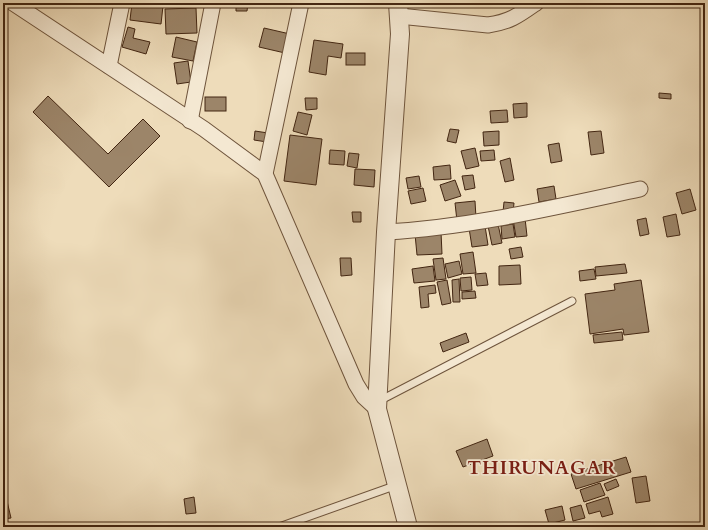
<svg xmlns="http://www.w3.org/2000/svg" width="708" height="530" font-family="Cardo,serif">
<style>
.building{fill:#9c8569;stroke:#432612}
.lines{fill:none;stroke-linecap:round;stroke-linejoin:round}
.service-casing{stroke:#6e543c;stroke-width:9}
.minor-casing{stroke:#6e543c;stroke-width:17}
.tertiary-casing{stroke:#6e543c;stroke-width:20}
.service{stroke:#f4e8d2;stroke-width:7}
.minor{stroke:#f4e8d2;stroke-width:15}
.tertiary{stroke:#f4e8d2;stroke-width:18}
.labels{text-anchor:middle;stroke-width:3.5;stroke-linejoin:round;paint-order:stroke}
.district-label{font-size:19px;font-weight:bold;letter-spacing:1px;fill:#7a1f14;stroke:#f4e8d2}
</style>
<rect width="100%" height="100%" fill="#eedcba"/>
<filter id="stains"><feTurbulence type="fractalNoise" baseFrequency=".005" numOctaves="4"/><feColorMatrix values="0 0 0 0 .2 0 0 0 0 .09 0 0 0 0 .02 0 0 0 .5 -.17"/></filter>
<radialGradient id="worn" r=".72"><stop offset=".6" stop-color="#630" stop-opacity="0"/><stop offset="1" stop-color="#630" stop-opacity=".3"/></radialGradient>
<g class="building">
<polygon points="132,3 163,6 161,24 130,20"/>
<polygon points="171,3 198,3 198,7"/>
<polygon points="236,3 248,3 247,11 236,11"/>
<polygon points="196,8 197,33 166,34 165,9"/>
<polygon points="128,27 135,29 133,38 150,42 146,54 122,47"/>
<polygon points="264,28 290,34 285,53 259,47"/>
<polygon points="176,37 197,42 193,61 172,57"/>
<polygon points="314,40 343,44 341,58 328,56 326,75 309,72"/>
<rect x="346" y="53" width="19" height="12"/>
<polygon points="188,61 191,82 177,84 174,63"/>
<polygon points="659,93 671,94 671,99 659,98"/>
<polygon points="48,96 108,154 143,119 160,136 109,187 33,112"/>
<rect x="205" y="97" width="21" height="14"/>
<polygon points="305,98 317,98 317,109 306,110"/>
<polygon points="527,103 527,117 514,118 513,104"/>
<polygon points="507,110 508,122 491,123 490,111"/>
<polygon points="298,112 312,115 307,135 293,131"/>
<polygon points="450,129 459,130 456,143 447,141"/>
<polygon points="255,131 268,133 267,142 254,140"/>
<polygon points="499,131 499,145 484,146 483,132"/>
<polygon points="601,131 604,153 591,155 588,132"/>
<polygon points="290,135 322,139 316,185 284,181"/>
<polygon points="559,143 562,161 551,163 548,145"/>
<polygon points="475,148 479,166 466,169 461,151"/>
<polygon points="330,150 345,151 344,165 329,164"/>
<polygon points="494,150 495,160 481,161 480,151"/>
<polygon points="349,153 359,154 357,168 347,166"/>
<polygon points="510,158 514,180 505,182 500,161"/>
<polygon points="450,165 451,179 434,180 433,167"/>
<polygon points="355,169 375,170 374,187 354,185"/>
<polygon points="473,175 475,188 465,190 462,176"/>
<polygon points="419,176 421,187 408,189 406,178"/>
<polygon points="455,180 461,196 445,201 440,185"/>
<polygon points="554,186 556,199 539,202 537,189"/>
<polygon points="423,188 426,201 411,204 408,191"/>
<polygon points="690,189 696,210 682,214 676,193"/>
<polygon points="475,201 476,218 457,221 455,203"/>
<polygon points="504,202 514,203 513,213 503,212"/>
<polygon points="352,212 361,212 361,222 353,222"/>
<polygon points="676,214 680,235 667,237 663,217"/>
<polygon points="525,218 527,236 516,237 513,219"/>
<polygon points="646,218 649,234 640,236 637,220"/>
<polygon points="498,224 502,243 492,245 488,226"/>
<polygon points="513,224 515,237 502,239 501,226"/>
<polygon points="485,226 488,245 472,247 469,228"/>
<polygon points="441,232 442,254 417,255 415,234"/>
<polygon points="521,247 523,257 511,259 509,249"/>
<polygon points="473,252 476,273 463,274 460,254"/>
<polygon points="340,258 351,258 352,275 341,276"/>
<polygon points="443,258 446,279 436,280 433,259"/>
<polygon points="459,261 462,274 448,278 445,264"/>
<polygon points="625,264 627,273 596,276 595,267"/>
<polygon points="520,265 521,284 499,285 499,266"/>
<polygon points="433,266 435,281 414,283 412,269"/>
<polygon points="594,269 596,279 580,281 579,271"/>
<polygon points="486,273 488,285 477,286 475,274"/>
<polygon points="471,277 472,290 461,291 460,278"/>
<polygon points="459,279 460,302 453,302 452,280"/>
<polygon points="447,280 451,303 442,305 437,282"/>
<polygon points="641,280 649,332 624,335 623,329 590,334 585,294 615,290 614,284"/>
<polygon points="435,285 436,293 428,294 429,307 421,308 419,287"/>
<polygon points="475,291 476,298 462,299 462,292"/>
<polygon points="622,332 623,340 594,343 593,335"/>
<polygon points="466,333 469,342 443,352 440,343"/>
<polygon points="487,439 493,456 463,467 456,451"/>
<polygon points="626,457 631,472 576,489 571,474"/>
<polygon points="646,476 650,501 636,503 632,478"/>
<polygon points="616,479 619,486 607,491 604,484"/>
<polygon points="600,483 605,495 584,502 580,490"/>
<polygon points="194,497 196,513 186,514 184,499"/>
<polygon points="608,497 613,514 602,517 600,511 589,514 586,504"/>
<polygon points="3,501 7,501 11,518 3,519"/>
<polygon points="581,505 585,518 573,521 570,508"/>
<polygon points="562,506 565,520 549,524 545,510"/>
</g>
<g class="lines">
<g class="service-casing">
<g id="service">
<polyline points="379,401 572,301"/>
<polyline points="279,527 397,485"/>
</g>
</g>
<g class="minor-casing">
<g id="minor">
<polyline points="13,3 204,129 265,174 356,384 364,397 377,409"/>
<path d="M399 16 488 25C510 22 519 15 536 3"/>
<polyline points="109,66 122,3"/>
<polyline points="190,121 213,3"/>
<polyline points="265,174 301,3"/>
<path d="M386 232C472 227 556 207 640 189"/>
</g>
</g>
<g class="tertiary-casing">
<polyline id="tertiary" points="398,3 400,34 386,232 377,409 408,527"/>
</g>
<use href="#service" class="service"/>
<use href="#minor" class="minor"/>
<use href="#tertiary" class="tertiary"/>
</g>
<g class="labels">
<g class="district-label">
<text x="542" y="474">THIRUNAGAR</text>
</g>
</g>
<rect width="708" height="530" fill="none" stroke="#eedcba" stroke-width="16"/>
<rect x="4" y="4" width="700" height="522" fill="none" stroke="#432612" stroke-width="2"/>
<rect x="8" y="8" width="692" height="514" fill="none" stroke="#432612"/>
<rect width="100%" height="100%" filter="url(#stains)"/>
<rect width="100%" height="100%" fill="url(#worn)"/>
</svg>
